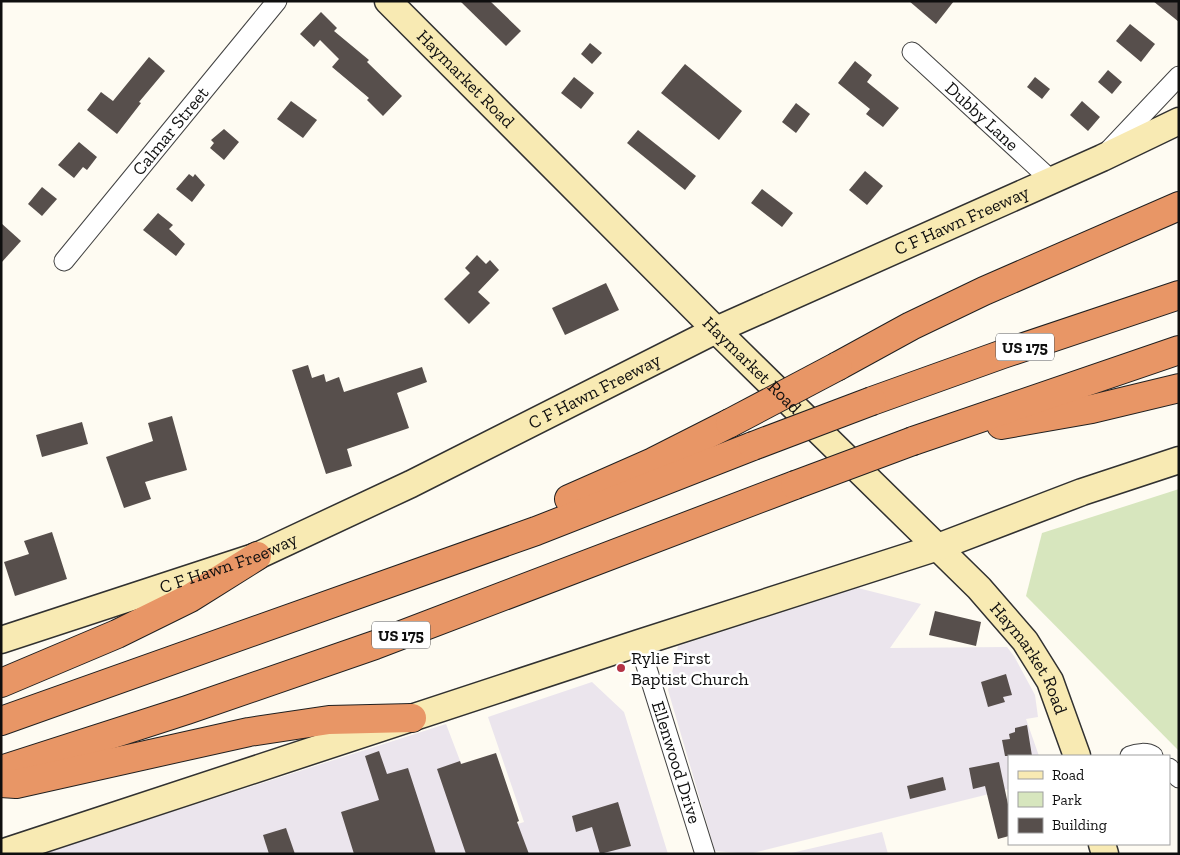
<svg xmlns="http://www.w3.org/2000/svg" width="1180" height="855" font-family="'Zilla Slab',serif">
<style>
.industrial{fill:#ebe5ed}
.green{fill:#d7e6be}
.building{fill:#574f4c}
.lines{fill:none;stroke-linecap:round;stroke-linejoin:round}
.street-casing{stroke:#424242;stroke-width:21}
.secondary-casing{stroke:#313131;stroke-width:29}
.highway-casing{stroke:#202020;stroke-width:30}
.street{stroke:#fff;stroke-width:19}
.secondary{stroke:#f8eab3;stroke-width:26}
.highway{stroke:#e89666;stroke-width:28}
.highway-bridge-casing{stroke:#202020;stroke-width:30;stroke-linecap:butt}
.highway-bridge{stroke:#e89666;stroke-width:28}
.poi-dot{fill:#b43244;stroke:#fff;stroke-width:2}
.labels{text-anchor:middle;stroke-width:5;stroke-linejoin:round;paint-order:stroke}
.shield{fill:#fff;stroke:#575757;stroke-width:1}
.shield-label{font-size:16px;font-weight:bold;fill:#0f0f0f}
.street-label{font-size:18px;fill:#0f0f0f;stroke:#fff}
.poi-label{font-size:18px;fill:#0f0f0f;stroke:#fff;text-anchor:start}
</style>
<rect width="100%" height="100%" fill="#fefbf2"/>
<g class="industrial">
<polygon points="858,588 921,604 890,648 1007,647 1014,656 1035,695 1038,717 1026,719 1039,756 1009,756 1009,789 749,854 715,851 668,690 678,646"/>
<polygon points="592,682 624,712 668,854 41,854 446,724 488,834 524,822 488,717"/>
<polygon points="882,832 888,854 787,854"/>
</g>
<polygon class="green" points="1179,489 1179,751 1026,596 1042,533"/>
<g class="building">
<polygon points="460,1 490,1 521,31 506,46"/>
<polygon points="909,1 954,1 936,24"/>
<polygon points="1153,1 1179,1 1179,22"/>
<polygon points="321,12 337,28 334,31 369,60 367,62 402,96 383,116 367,100 369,98 332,67 339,59 320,40 314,47 300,34"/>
<polygon points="1130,24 1155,44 1141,62 1116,41"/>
<polygon points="590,43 602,53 592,64 581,54"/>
<polygon points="149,57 165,71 139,102 141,103 117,134 87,110 101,92 113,101"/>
<polygon points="855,61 872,75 867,82 899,108 883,127 866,114 870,109 838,83"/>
<polygon points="685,64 742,111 719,140 661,93"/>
<polygon points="1108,70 1122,82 1112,94 1098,82"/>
<polygon points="574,77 594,93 581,109 561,93"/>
<polygon points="1035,77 1050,89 1042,99 1027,87"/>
<polygon points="291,101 317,120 303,138 277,119"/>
<polygon points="1082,101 1100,117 1088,131 1070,115"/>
<polygon points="796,103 810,114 796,133 782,122"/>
<polygon points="224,129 239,142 224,160 210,148 214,143 211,140"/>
<polygon points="638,130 696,176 685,190 627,143"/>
<polygon points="79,142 97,157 87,170 83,167 74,178 58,165"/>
<polygon points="865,171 883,186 867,205 849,190"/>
<polygon points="189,174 193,177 195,174 205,185 192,202 176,189"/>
<polygon points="42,187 57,199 42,216 28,204"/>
<polygon points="762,189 793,213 782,227 751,203"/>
<polygon points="158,213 173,225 169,229 185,244 176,256 143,230"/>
<polygon points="1,223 21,241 1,263"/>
<polygon points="477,255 486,264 490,260 499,270 478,292 490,303 469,324 444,299 470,273 465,268"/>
<polygon points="606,283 619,310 565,335 552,308"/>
<polygon points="308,365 312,378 324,374 326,382 339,377 344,392 422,367 427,382 397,393 409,428 347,449 352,466 326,474 292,370"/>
<polygon points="172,416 187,470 145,482 151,499 124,508 106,457 153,441 148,423"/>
<polygon points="82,422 88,444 42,457 36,435"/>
<polygon points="52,532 67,579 15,596 4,562 29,554 24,541"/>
<polygon points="935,611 981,622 976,646 929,635"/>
<polygon points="1006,674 1012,695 1003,697 1005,702 988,707 981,682"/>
<polygon points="1027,725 1032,756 1005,756 1002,740 1010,739 1009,734 1015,732 1015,728"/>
<polygon points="379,751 387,774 408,768 436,854 354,854 341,812 379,800 365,756"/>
<polygon points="496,753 519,821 517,822 529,854 466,854 437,769 460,761 461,764"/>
<polygon points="999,762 1009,809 1009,836 998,839 985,786 973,789 969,768"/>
<polygon points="943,777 946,790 910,799 907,786"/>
<polygon points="618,802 631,846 600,854 592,827 576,832 572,816"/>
<polygon points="286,828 295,854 269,854 263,835"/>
</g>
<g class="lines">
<g class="street-casing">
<g id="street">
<path id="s1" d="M912 52 1051 180"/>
<polyline points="1110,149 1179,76"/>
<path id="s2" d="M64 261 277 1"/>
<path id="s3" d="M639 643 705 854"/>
<path d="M1130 756C1137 753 1147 752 1153 756"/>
<polyline points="1169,768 1179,778"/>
</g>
</g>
<g class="secondary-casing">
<g id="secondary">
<path id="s4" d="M388 1 716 330 979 588 1025 641 1050 681 1077 756"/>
<path id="s5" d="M1 640 257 556 411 484 716 330 1102 158 1179 121"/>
<polyline points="1102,844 1105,854"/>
<polyline points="1,853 639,643 938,547 1082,492 1179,460"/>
</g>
</g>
<g class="highway-casing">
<g id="highway">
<polyline points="838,366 911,326 984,291 1179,206"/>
<polyline points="872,401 1003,354 1179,295"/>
<polyline points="1001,425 1092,409 1179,388"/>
<polyline points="913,441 1179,350"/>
<polyline points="569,499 653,462 730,423"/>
<polyline points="1,683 117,634 190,598 257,556"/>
<polyline points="1,721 536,531 753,446"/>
<polyline points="1,770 187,710 375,645 795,485"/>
<polyline points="1,783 16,784 249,732 329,720 412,718"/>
</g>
</g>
<use href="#street" class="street"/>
<use href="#secondary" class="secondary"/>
<use href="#highway" class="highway"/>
<g class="highway-bridge-casing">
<g id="highway-bridge">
<polyline points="730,423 838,366"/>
<polyline points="753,446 872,401"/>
<polyline points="795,485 913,441"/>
</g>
</g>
<use href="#highway-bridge" class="highway-bridge"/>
</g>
<circle class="poi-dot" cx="621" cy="668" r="5"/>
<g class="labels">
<g class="shield">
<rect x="996" y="333.5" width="58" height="27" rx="4"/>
<rect x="372" y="621.5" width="58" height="27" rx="4"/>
</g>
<g class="shield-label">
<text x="1025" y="353">US 175</text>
<text x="401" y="641">US 175</text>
</g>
<g class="street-label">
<text dy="6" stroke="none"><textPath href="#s4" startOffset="110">Haymarket Road</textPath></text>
<text dy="6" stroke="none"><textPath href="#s1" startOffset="95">Dubby Lane</textPath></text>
<text dy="6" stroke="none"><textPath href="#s2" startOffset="168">Calmar Street</textPath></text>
<text dy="6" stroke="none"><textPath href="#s5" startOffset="1050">C F Hawn Freeway</textPath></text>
<text dy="6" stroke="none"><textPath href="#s4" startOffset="515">Haymarket Road</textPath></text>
<text dy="6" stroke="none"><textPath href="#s5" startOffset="645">C F Hawn Freeway</textPath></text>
<text dy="6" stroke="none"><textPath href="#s5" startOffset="240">C F Hawn Freeway</textPath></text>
<text dy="6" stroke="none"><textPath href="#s4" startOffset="920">Haymarket Road</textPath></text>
<text dy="6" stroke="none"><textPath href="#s3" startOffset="125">Ellenwood Drive</textPath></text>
</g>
<g class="poi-label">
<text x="631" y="664">Rylie First<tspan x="631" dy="21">Baptist Church</tspan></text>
</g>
</g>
<rect width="1180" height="855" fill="none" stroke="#0f0f0f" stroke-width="5"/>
<rect x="1008" y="755" width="162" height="90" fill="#ffffff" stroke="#9f9f9f"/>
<rect x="1018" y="771" width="25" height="8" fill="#f8eab3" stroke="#9f9f9f"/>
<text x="1052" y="780" font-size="15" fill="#0f0f0f">Road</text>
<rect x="1018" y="792" width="25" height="15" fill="#d7e6be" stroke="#9f9f9f"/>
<text x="1052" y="805" font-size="15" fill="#0f0f0f">Park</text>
<rect x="1018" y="818" width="25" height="15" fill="#574f4c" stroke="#9f9f9f"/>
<text x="1052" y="830" font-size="15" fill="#0f0f0f">Building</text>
</svg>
